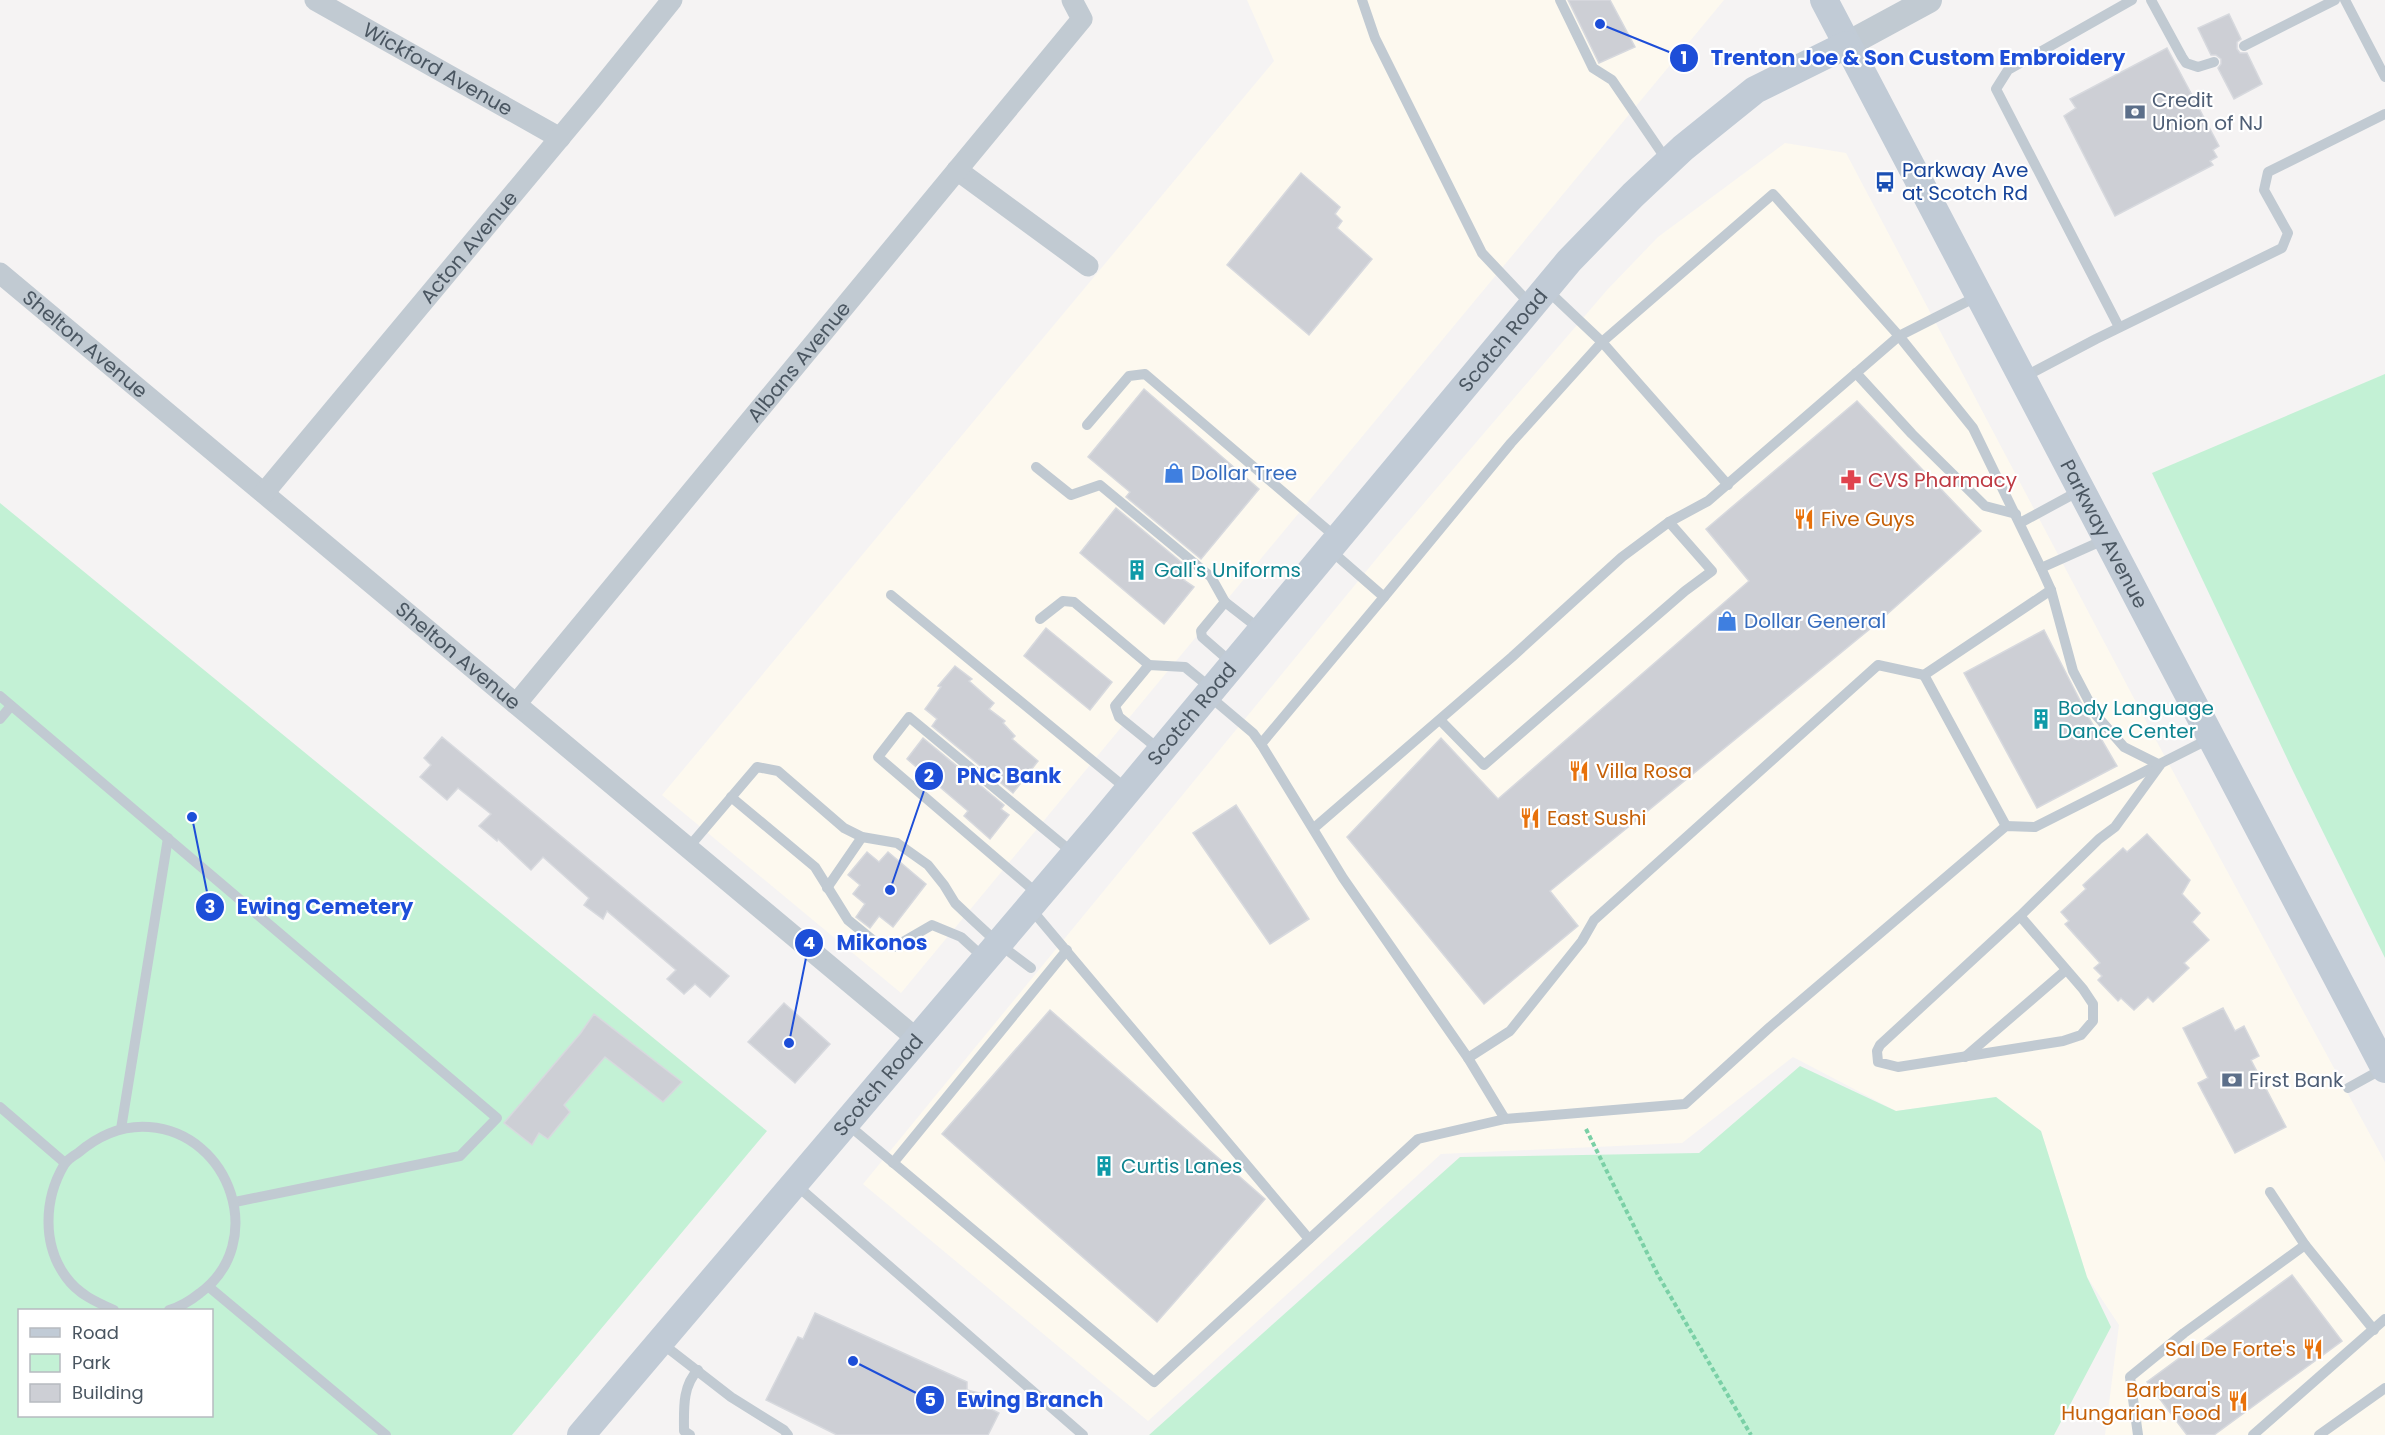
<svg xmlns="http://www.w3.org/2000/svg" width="2385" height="1435" font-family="Poppins,sans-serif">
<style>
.commercial{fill:#fdf9ef}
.green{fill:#c3f1d5;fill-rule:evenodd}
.building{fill:#cdcfd5;stroke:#d7d9de;stroke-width:1.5}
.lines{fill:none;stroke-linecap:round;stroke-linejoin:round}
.path{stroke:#7ad0a6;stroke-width:4;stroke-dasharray:4.5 3;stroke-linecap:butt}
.service{stroke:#c1cad2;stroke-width:10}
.minor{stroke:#c1cad2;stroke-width:21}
.tertiary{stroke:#c1cad2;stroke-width:26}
.secondary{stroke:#c1cbd6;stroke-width:28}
.labels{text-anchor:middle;stroke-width:4.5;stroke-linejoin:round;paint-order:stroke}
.street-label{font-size:20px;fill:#4a5661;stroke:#fff}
.service-label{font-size:20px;fill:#4e5e75;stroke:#fff;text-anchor:start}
.transit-label{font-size:20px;fill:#164399;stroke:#fff;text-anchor:start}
.shop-label{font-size:20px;fill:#366cbe;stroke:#fff;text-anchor:start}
.health-label{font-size:20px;fill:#be3a42;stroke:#fff;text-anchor:start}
.food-label{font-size:20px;fill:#c56008;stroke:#fff;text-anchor:start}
.culture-label{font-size:20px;fill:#0d838f;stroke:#fff;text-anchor:start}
.leader{fill:none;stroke:#1d4ed8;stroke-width:2}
.callout-dot{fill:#1d4ed8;stroke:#fff;stroke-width:2}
.mark-label{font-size:18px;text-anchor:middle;font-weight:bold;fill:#fff}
.callout-label{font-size:21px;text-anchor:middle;font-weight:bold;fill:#1d4ed8;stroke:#fff;stroke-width:4.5;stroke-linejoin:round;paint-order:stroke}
</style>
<rect width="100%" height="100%" fill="#f5f3f3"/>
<g class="commercial">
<polygon points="1247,0 1724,0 901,993 662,795 1274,61"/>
<polygon points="1785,143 1846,153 2157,742 2385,1162 2385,1435 2105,1435 2119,1325 2087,1277 2041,1131 1996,1097 1896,1111 1793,1057 1682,1143 1441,1154 1148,1421 863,1184 1382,552 1607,290 1658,237"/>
</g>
<g class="green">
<polygon points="2385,374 2385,958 2294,773 2152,473"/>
<path d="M0 503 767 1131 512 1435H0ZM20 1310H212V1416H20Z"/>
<polygon points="1800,1066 1896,1111 1996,1097 2041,1131 2087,1277 2111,1327 2054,1435 1149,1435 1460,1157 1699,1153"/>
</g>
<g class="building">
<polygon points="1568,0 1610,0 1635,47 1599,63"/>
<polygon points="2229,14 2241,39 2237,42 2237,49 2240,53 2247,53 2262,84 2234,99 2218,68 2221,64 2221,59 2216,55 2211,55 2198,28"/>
<polygon points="2167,48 2219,146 2213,150 2217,157 2210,161 2213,165 2115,216 2064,116 2076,108 2070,99"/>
<polygon points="1301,173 1340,207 1335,214 1342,221 1337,228 1372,259 1309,335 1227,265"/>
<polygon points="1144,389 1259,489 1201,559 1126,497 1130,492 1088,457"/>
<polygon points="1857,401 1981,531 1876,624 1550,891 1578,926 1484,1004 1347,837 1441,738 1498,799 1749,581 1706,529"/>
<polygon points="1116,508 1192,571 1184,580 1194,587 1164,624 1080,553"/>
<polygon points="1046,628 1112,682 1090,710 1024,656"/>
<polygon points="2044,630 2089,718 2117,766 2037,808 1964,673"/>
<polygon points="955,666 972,679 969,681 994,703 989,709 1005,721 1003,723 1015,736 1012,739 1038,761 1013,793 932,726 937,719 925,709 941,687 938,686"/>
<polygon points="442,737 729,976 710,997 695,984 684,994 667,979 676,970 607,911 603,919 584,905 589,898 543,857 531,870 498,839 497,841 479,826 491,814 458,788 447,800 420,777 431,765 424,758"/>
<polygon points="923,738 1004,805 1001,809 1009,815 990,839 964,816 968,811 907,759"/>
<polygon points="1236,805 1309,919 1270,944 1193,833"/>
<polygon points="2147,834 2190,880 2182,894 2200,913 2192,922 2209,940 2184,963 2189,968 2153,1002 2148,997 2134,1010 2121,998 2118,1001 2098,980 2102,976 2094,968 2100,963 2065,924 2069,921 2061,912 2086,889 2083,885 2123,848 2127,852"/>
<polygon points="867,852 879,862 888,852 926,884 893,927 879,916 870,928 856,917 865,904 853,894 860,885 848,875"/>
<polygon points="784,1003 830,1044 795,1083 748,1042"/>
<polygon points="2223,1008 2235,1031 2244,1026 2259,1056 2251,1060 2286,1127 2235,1153 2198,1083 2208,1078 2183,1028"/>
<polygon points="1050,1010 1265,1199 1157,1322 942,1134"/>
<polygon points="594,1014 682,1082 663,1102 605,1057 564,1105 570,1112 548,1139 539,1133 532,1145 504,1123 580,1034"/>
<polygon points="2292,1275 2342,1341 2214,1435 2187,1435 2147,1382"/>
<polygon points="815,1313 967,1382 967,1390 987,1395 983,1405 999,1413 988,1435 837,1435 766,1400 798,1337 803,1339"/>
</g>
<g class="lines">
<polyline class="path" points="1586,1129 1658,1275 1751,1435"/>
<g class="service">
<polyline points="1362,0 1375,38 1482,253 1532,306"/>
<polyline points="1560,0 1593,68 1612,80 1668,162"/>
<polyline points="2151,0 2182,57 2186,63 2198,67 2214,62"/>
<polyline points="2345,0 2385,77"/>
<polyline points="2244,46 2335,0"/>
<polyline points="1546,289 1602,342 1773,194 1899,336 1973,428 2041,568"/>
<polyline points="2119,327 1996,89 2008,70 2132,0"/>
<polyline points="1856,373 1912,434 1985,506 2016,514"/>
<polyline points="2022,378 2096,339 2282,248 2288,233 2264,190 2268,172 2385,114"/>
<polyline points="1087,425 1129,376 1145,374 1337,538"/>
<polyline points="1036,467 1071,495 1100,485 1211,577 1225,602"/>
<polyline points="2020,523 2081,490"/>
<polyline points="1329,549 1384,597 1511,443 1602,342 1728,485"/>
<polyline points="891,595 1128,790"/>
<polyline points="1040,619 1063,601 1074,602 1149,665"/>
<polyline points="1233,664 1202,637 1201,631 1225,602 1261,630"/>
<polyline points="1924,675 2006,826"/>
<polyline points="1208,695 1253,733 1261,744 1384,597"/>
<polyline points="0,696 497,1118 460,1156 235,1202"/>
<polyline points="0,719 11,706"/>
<polyline points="1440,720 1484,765 1685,591 1712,571 1669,522"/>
<polyline points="1261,744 1343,878 1468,1058 1505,1119 1685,1104 1770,1027 2006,826 2035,827 2211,738"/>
<polyline points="1161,751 1119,717 1115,706 1149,665 1185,667 1212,689"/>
<polyline points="731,797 815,867 848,920 875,942 894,947 932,925 961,937 984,958"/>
<polyline points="1314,828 1512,657 1622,557 1669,522 1708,501 1899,336 1978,296"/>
<polyline points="688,848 757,767 778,771 844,828 862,837 897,843 928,865 944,885 955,903 974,921 999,944 1031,968"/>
<polyline points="827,888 862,837"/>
<polyline points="1039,895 878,757 909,717 1073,853"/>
<polyline points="1031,909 1309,1239"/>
<polyline points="2020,916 2083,989 2093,1004 2093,1021 2081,1035 2063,1041 1898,1067 1878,1062 1877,1051 1880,1045 2020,916 2099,839 2115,827 2160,765 2124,747 2096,715 2073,671 2051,590 2041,568 2106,539"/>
<polyline points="1965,1057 2066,970"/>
<polyline points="1468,1058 1510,1031 1582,941 1594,920 1878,665 1924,675 2051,590"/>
<polyline points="2348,1088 2384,1068"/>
<polyline points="0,1107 65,1163"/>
<polyline points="846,1123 1154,1382 1418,1139 1505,1119"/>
<polyline points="121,1129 168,838"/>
<polyline points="893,1163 1067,950"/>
<polyline points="795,1184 1083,1435"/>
<polyline points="2270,1192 2305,1245 2374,1330"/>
<polyline points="209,1287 386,1435"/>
<path d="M114 1310C96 1302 78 1294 66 1277 42 1244 44 1199 64 1165 67 1160 73 1156 78 1153 98 1136 122 1125 149 1127 231 1133 268 1243 200 1293 190 1301 181 1307 169 1310"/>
<polyline points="660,1342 731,1397 784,1430 788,1435"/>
<path d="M690 1435 684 1431C684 1410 682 1386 698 1370"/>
<polyline points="2138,1435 2130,1377 2184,1333 2305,1245"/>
<polyline points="2253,1435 2385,1319"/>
<polyline points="2319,1435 2385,1388"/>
</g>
<g class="minor">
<path id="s1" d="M315 0 560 138"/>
<polyline points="957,170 1088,266"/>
<path id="s2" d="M0 273 917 1039"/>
<path id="s3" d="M264 493 593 98 672 0"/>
<path id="s4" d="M516 704 1082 19 1072 0"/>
</g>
<polyline class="tertiary" points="1846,45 1929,0"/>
<g class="secondary">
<path id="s5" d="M1824 0 2385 1069"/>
<path id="s6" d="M581 1435 1100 824 1569 261 1633 195 1683 148 1755 90 1846 45"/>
</g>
</g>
<defs>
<g id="bank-bare" transform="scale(1.62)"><path d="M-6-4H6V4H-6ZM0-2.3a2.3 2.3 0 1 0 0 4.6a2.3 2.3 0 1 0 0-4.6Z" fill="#5c6f8a" stroke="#fff" stroke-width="2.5" paint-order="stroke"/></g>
<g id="bus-bare" transform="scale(1.62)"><path d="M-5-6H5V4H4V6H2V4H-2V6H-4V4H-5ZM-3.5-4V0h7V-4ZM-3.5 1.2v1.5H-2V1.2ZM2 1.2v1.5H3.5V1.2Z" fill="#1a4fb4" stroke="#fff" stroke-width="2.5" paint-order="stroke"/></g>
<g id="shop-bare" transform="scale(1.62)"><path d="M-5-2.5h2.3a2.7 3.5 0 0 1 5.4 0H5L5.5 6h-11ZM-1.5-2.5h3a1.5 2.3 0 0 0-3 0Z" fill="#3f7fe0" stroke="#fff" stroke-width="2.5" paint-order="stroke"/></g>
<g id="pharmacy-bare" transform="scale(1.62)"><path d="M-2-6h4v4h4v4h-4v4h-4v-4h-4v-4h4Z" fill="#e0444e" stroke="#fff" stroke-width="2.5" paint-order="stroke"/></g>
<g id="restaurant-bare" transform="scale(1.62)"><path d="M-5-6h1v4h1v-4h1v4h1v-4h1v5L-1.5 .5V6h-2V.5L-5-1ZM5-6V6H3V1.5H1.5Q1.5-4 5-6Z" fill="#e8710a" stroke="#fff" stroke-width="2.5" paint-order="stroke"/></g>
<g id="building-bare" transform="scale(1.62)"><path d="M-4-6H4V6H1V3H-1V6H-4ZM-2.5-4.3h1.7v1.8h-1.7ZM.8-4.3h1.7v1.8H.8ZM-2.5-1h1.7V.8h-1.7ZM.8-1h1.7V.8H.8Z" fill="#0f9aa8" stroke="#fff" stroke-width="2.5" paint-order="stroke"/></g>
</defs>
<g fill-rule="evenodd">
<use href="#bank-bare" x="2135" y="112"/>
<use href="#bus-bare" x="1885" y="182"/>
<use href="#shop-bare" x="1174" y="473"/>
<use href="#pharmacy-bare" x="1851" y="480"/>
<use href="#restaurant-bare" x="1804" y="519"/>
<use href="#building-bare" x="1137" y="570"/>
<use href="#shop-bare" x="1727" y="621"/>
<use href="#building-bare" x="2041" y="719"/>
<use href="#restaurant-bare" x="1579" y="771"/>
<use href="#restaurant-bare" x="1530" y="818"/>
<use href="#bank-bare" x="2232" y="1080"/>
<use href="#building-bare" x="1104" y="1166"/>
<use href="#restaurant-bare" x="2313" y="1349"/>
<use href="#restaurant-bare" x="2238" y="1401"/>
</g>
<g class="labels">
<g class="street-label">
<text dy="7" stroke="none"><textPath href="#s1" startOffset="141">Wickford Avenue</textPath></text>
<text dy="7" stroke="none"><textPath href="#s3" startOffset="320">Acton Avenue</textPath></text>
<text dy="7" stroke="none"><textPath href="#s6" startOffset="1431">Scotch Road</textPath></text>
<text dy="7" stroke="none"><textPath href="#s2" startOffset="111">Shelton Avenue</textPath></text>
<text dy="7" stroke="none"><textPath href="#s4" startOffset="444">Albans Avenue</textPath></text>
<text dy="7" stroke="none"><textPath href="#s5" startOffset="603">Parkway Avenue</textPath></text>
<text dy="7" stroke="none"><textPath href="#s2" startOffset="597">Shelton Avenue</textPath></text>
<text dy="7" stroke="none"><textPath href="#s6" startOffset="945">Scotch Road</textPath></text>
<text dy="7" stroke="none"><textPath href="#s6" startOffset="459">Scotch Road</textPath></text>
</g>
<g class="service-label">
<text x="2152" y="107">Credit<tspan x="2152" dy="23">Union of NJ</tspan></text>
<text x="2249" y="1087">First Bank</text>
</g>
<g class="transit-label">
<text x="1902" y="177">Parkway Ave<tspan x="1902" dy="23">at Scotch Rd</tspan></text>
</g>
<g class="shop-label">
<text x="1191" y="480">Dollar Tree</text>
<text x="1744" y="628">Dollar General</text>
</g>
<g class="health-label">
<text x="1868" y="487">CVS Pharmacy</text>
</g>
<g class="food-label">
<text x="1821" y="526">Five Guys</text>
<text x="1596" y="778">Villa Rosa</text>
<text x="1547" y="825">East Sushi</text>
<text x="2296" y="1356" text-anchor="end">Sal De Forte's</text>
<text x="2221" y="1397" text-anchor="end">Barbara's<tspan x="2221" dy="23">Hungarian Food</tspan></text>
</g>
<g class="culture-label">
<text x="1154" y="577">Gall's Uniforms</text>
<text x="2058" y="715">Body Language<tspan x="2058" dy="23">Dance Center</tspan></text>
<text x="1121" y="1173">Curtis Lanes</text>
</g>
</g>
<path class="leader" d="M1600 24L1684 58M890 890L929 776M192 817L210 907M789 1043L809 943M853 1361L930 1400"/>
<g class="callout-dot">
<circle cx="1600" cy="24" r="6"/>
<circle cx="890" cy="890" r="6"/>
<circle cx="192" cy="817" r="6"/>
<circle cx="789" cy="1043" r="6"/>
<circle cx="853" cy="1361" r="6"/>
<circle cx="1684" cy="58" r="15"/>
<circle cx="929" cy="776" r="15"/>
<circle cx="210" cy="907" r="15"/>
<circle cx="809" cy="943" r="15"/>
<circle cx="930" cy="1400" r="15"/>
</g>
<g class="mark-label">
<text x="1684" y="64">1</text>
<text x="929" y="782">2</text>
<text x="210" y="913">3</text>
<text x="809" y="949">4</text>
<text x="930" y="1406">5</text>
</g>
<g class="callout-label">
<text x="1918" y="65">Trenton Joe &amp; Son Custom Embroidery</text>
<text x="1009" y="783">PNC Bank</text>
<text x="325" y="914">Ewing Cemetery</text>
<text x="882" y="950">Mikonos</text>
<text x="1030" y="1407">Ewing Branch</text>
</g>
<rect x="18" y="1309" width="195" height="108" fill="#ffffff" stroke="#b7bbc0" stroke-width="1.5"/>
<rect x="30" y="1328" width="30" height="9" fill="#c1cbd6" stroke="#b7bbc0" stroke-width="1.5"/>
<text x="72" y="1339" font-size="18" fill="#4a5661">Road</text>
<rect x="30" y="1354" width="30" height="18" fill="#c3f1d5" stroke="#b7bbc0" stroke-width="1.5"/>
<text x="72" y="1369" font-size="18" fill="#4a5661">Park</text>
<rect x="30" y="1384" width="30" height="18" fill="#cdcfd5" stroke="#b7bbc0" stroke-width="1.5"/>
<text x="72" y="1399" font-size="18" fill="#4a5661">Building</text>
</svg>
